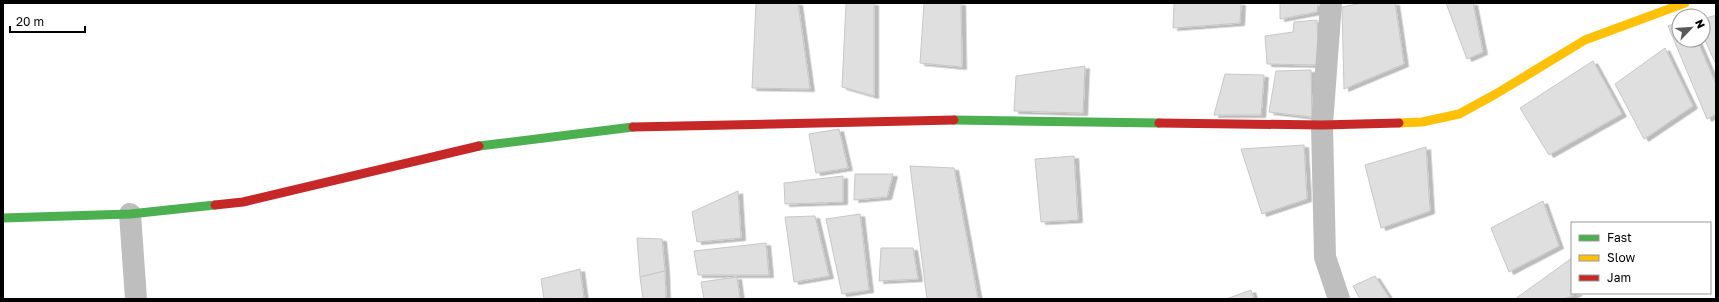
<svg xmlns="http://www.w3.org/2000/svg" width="1719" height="302" font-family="'Golos Text',sans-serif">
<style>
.building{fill:#dfdfdf;stroke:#c7c7c7;filter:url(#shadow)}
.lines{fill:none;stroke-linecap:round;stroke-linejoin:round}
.street{stroke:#bebebe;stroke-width:22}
.fast{stroke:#4caf50;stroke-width:9}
.slow{stroke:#ffc107;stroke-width:9}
.jam{stroke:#c62828;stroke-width:9}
</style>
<defs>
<filter id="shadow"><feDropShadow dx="4.5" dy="2.5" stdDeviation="0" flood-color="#0004"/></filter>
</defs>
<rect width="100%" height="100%" fill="#fff"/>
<g class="building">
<polygon points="756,3 798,3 810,89 752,88"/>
<polygon points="846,3 874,3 874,96 842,87"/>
<polygon points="924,3 961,3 962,67 920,63"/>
<polygon points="1174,3 1241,3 1240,23 1173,28"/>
<polygon points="1280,3 1318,3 1317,12 1280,19"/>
<polygon points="1362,3 1395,3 1404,64 1344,89 1342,7"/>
<polygon points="1446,3 1473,3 1483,52 1467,59"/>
<polygon points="1716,15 1716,62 1715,62 1703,36 1703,19"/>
<polygon points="1317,20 1319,65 1267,64 1265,36 1293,32 1294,22"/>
<polygon points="1679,22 1679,40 1697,40 1716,84 1716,114 1707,119 1668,26"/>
<polygon points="1665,48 1693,106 1644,139 1615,84"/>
<polygon points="1593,61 1622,114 1549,155 1520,108"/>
<polygon points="1085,66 1083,113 1014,111 1016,76"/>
<polygon points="1311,70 1312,117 1269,112 1276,71"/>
<polygon points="1225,74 1264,75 1261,115 1214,115"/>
<polygon points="839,129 848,168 816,173 809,134"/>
<polygon points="1304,145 1307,199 1262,214 1241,149"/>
<polygon points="1426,147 1430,211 1381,228 1365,165"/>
<polygon points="1074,156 1078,220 1041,222 1035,159"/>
<polygon points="910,166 954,168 978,299 927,299"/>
<polygon points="855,174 893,174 887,197 854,200"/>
<polygon points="843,176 843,202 785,204 784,183"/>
<polygon points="738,191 741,238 697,242 692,212"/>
<polygon points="1543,201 1559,246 1509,272 1491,228"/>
<polygon points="860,214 869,290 842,294 826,219"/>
<polygon points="815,216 829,276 794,282 785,217"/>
<polygon points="637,238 662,239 665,271 640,277"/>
<polygon points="766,243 769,275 698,275 694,251"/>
<polygon points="881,248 913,248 918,279 879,281"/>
<polygon points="1572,258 1572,293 1578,293 1564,299 1515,299"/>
<polygon points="580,269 584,299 544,299 541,279"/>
<polygon points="665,271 666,299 643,299 640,277"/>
<polygon points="1375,276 1390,299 1360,299 1353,286"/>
<polygon points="737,277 740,299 704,299 701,282"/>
<polygon points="1251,290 1254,299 1226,299"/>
</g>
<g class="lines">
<g class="street">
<polyline points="1331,3 1322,125 1325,257 1339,299"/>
<polyline points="130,214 136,299"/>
</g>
<g class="fast">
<polyline points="954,120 1159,123"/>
<polyline points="479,146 633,127"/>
<polyline points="3,218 130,214 215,205"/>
</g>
<polyline class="slow" points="1399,123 1422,122 1459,114 1494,95 1585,40 1685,3"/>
<g class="jam">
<polyline points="1159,123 1322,125 1399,123"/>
<polyline points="633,127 954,120"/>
<polyline points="215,205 243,202 479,146"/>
</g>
</g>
<rect width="1719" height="302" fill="none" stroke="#000000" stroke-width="8"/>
<rect x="1571" y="222" width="140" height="72" fill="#ffffff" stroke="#999999"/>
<rect x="1579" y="235" width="20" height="6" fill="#4caf50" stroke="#999999"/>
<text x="1607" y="242" font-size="12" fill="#000000">Fast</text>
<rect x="1579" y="255" width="20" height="6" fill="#ffc107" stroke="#999999"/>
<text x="1607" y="262" font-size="12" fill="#000000">Slow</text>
<rect x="1579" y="275" width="20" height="6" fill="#c62828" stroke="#999999"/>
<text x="1607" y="282" font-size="12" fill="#000000">Jam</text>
<g transform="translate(1691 28) rotate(65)"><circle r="19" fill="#ffffff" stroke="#999999"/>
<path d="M0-3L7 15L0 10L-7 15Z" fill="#595959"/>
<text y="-6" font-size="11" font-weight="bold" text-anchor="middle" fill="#000000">N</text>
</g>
<path d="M10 26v6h75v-6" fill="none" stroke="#000000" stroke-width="2"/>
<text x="16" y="26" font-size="12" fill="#000000" stroke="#ffffff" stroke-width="3" paint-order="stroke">20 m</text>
</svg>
